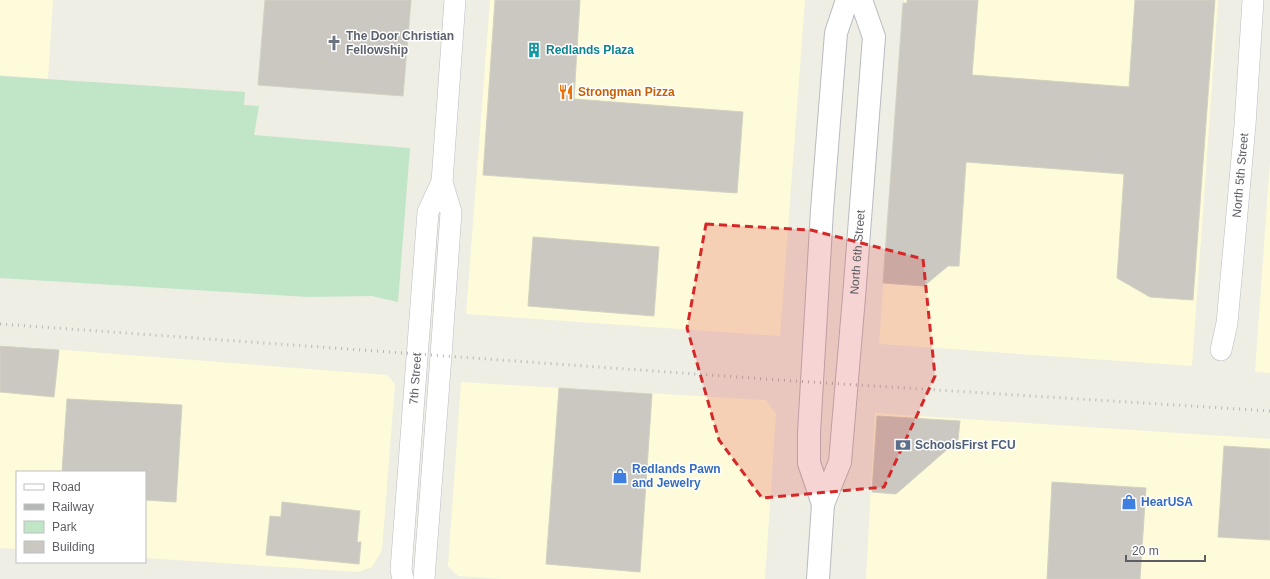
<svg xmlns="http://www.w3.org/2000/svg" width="1270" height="579" font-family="Helvetica,sans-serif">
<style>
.commercial{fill:#fdfbd9}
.green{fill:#c0e5c7}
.building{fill:#cac8c1;stroke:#d3d1c2}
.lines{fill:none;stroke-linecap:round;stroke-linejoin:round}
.minor-casing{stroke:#bbbcc2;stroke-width:22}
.secondary-casing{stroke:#b9bbc2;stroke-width:24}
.minor{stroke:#fff;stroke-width:21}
.secondary{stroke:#fff;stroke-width:22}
.rail{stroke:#b6b7b7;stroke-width:3;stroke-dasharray:1 5;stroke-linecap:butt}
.marked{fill:#d62828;fill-opacity:0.2;stroke:#d62828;stroke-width:3;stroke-dasharray:8 5;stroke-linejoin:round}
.labels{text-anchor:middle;stroke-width:3;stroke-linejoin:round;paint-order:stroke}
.worship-label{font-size:12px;font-weight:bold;fill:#5b616d;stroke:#fff;text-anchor:start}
.culture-label{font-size:12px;font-weight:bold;fill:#0d838f;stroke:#fff;text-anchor:start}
.food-label{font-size:12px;font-weight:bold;fill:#c56008;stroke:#fff;text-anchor:start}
.street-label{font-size:12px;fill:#5c5e64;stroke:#fff}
.service-label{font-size:12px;font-weight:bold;fill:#4e5e75;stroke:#fff;text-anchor:start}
.shop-label{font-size:12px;font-weight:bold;fill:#366cbe;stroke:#fff;text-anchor:start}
</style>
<rect width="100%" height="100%" fill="#eeeee4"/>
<g class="commercial">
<polygon points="0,0 53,0 48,79 0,75"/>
<polygon points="490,0 805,0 780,336 466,314"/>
<polygon points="904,0 1218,0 1192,366 879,344"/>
<polygon points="1270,160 1270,373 1255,372"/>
<polygon points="0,345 387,375 395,384 382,550 372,567 358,572 145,558 145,472 17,472 17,549 0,548"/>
<polygon points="461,382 766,400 776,414 765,579 500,579 458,576 448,566"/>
<polygon points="875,413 1270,439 1270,579 866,579"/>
</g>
<polygon class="green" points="0,76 245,92 244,105 259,106 254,135 410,148 398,302 372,296 308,297 0,278"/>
<g class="building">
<polygon points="265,0 411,0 403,96 258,85"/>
<polygon points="495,0 580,0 574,99 743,112 737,193 483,175"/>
<polygon points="907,0 978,0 972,75 1129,87 1135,0 1215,0 1193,300 1150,297 1117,278 1124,174 966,162 959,266 948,266 924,286 883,283 903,3 907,3"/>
<polygon points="533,237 659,247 654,316 528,306"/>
<polygon points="0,346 59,350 54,397 0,392"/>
<polygon points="559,388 652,394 640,572 546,564"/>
<polygon points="67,399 182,405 176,502 145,500 145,472 62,472"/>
<polygon points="877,416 960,421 958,440 896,494 872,492"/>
<polygon points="1224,446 1270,449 1270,540 1218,537"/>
<polygon points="1052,482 1146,488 1140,579 1047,579"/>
<polygon points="282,502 360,511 357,542 361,542 359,564 266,555 270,516 281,517"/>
</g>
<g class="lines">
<g class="minor-casing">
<g id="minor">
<path id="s1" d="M1221 350 1227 323 1245 125 1253 0"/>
<path id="s2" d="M403 579 401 570 428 212 442 182"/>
<polyline points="424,579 441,356 451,212 442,182 455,0"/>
</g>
</g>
<g class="secondary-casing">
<g id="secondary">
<polyline points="823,504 809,463 809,433 822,210 836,33 847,0"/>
<path id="s3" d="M818 579 823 504 840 462 854 297 874 37 861 0"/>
</g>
</g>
<use href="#minor" class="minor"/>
<use href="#secondary" class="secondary"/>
<polyline class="rail" points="0,324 779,380 1270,411"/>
</g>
<path class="marked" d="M706 224 811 230 923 259 935 376 884 487 762 498 719 440 687 328Z"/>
<defs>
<g id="church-bare" transform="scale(1.2)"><path d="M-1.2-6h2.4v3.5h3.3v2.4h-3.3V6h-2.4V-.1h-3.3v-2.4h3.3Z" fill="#6b7280" stroke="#fff" stroke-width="2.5" paint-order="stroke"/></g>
<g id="building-bare" transform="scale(1.2)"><path d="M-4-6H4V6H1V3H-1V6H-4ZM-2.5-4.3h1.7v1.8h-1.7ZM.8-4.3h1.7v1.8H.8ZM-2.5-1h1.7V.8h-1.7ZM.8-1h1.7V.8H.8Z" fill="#0f9aa8" stroke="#fff" stroke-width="2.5" paint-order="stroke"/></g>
<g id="restaurant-bare" transform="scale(1.2)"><path d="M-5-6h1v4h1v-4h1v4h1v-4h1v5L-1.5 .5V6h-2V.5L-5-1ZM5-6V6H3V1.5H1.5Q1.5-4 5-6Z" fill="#e8710a" stroke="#fff" stroke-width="2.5" paint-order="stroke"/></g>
<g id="bank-bare" transform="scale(1.2)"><path d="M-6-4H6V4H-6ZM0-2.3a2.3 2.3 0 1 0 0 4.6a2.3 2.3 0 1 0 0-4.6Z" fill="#5c6f8a" stroke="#fff" stroke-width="2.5" paint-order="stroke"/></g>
<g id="shop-bare" transform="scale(1.2)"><path d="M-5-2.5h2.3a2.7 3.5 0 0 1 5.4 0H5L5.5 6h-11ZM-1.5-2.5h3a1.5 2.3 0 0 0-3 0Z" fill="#3f7fe0" stroke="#fff" stroke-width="2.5" paint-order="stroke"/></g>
</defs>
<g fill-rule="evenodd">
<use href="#church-bare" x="334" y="43"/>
<use href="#building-bare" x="534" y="50"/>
<use href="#restaurant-bare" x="566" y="92"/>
<use href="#bank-bare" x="903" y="445"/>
<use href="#shop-bare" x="620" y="476"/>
<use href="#shop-bare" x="1129" y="502"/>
</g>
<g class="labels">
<g class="worship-label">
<text x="346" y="40">The Door Christian<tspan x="346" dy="14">Fellowship</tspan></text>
</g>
<g class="culture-label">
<text x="546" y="54">Redlands Plaza</text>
</g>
<g class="food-label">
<text x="578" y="96">Strongman Pizza</text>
</g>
<g class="street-label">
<text dy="4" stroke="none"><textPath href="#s1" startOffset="176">North 5th Street</textPath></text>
<text dy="4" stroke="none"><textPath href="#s3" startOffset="331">North 6th Street</textPath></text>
<text dy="4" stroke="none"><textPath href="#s2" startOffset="201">7th Street</textPath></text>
</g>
<g class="service-label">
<text x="915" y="449">SchoolsFirst FCU</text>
</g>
<g class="shop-label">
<text x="632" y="473">Redlands Pawn<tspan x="632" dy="14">and Jewelry</tspan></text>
<text x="1141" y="506">HearUSA</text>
</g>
</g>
<rect x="16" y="471" width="130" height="92" fill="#ffffff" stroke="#bebfc1"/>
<rect x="24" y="484" width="20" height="6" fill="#ffffff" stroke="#bebfc1"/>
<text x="52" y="491" font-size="12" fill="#5c5e64">Road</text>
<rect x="24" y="504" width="20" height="6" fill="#b6b7b7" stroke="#bebfc1"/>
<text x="52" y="511" font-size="12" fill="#5c5e64">Railway</text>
<rect x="24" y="521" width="20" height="12" fill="#c0e5c7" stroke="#bebfc1"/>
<text x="52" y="531" font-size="12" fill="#5c5e64">Park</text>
<rect x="24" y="541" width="20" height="12" fill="#cac8c1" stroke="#bebfc1"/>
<text x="52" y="551" font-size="12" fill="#5c5e64">Building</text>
<path d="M1126 555v6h79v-6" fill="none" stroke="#5c5e64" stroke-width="2"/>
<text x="1132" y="555" font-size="12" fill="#5c5e64" stroke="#ffffff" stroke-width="3" paint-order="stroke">20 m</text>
</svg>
